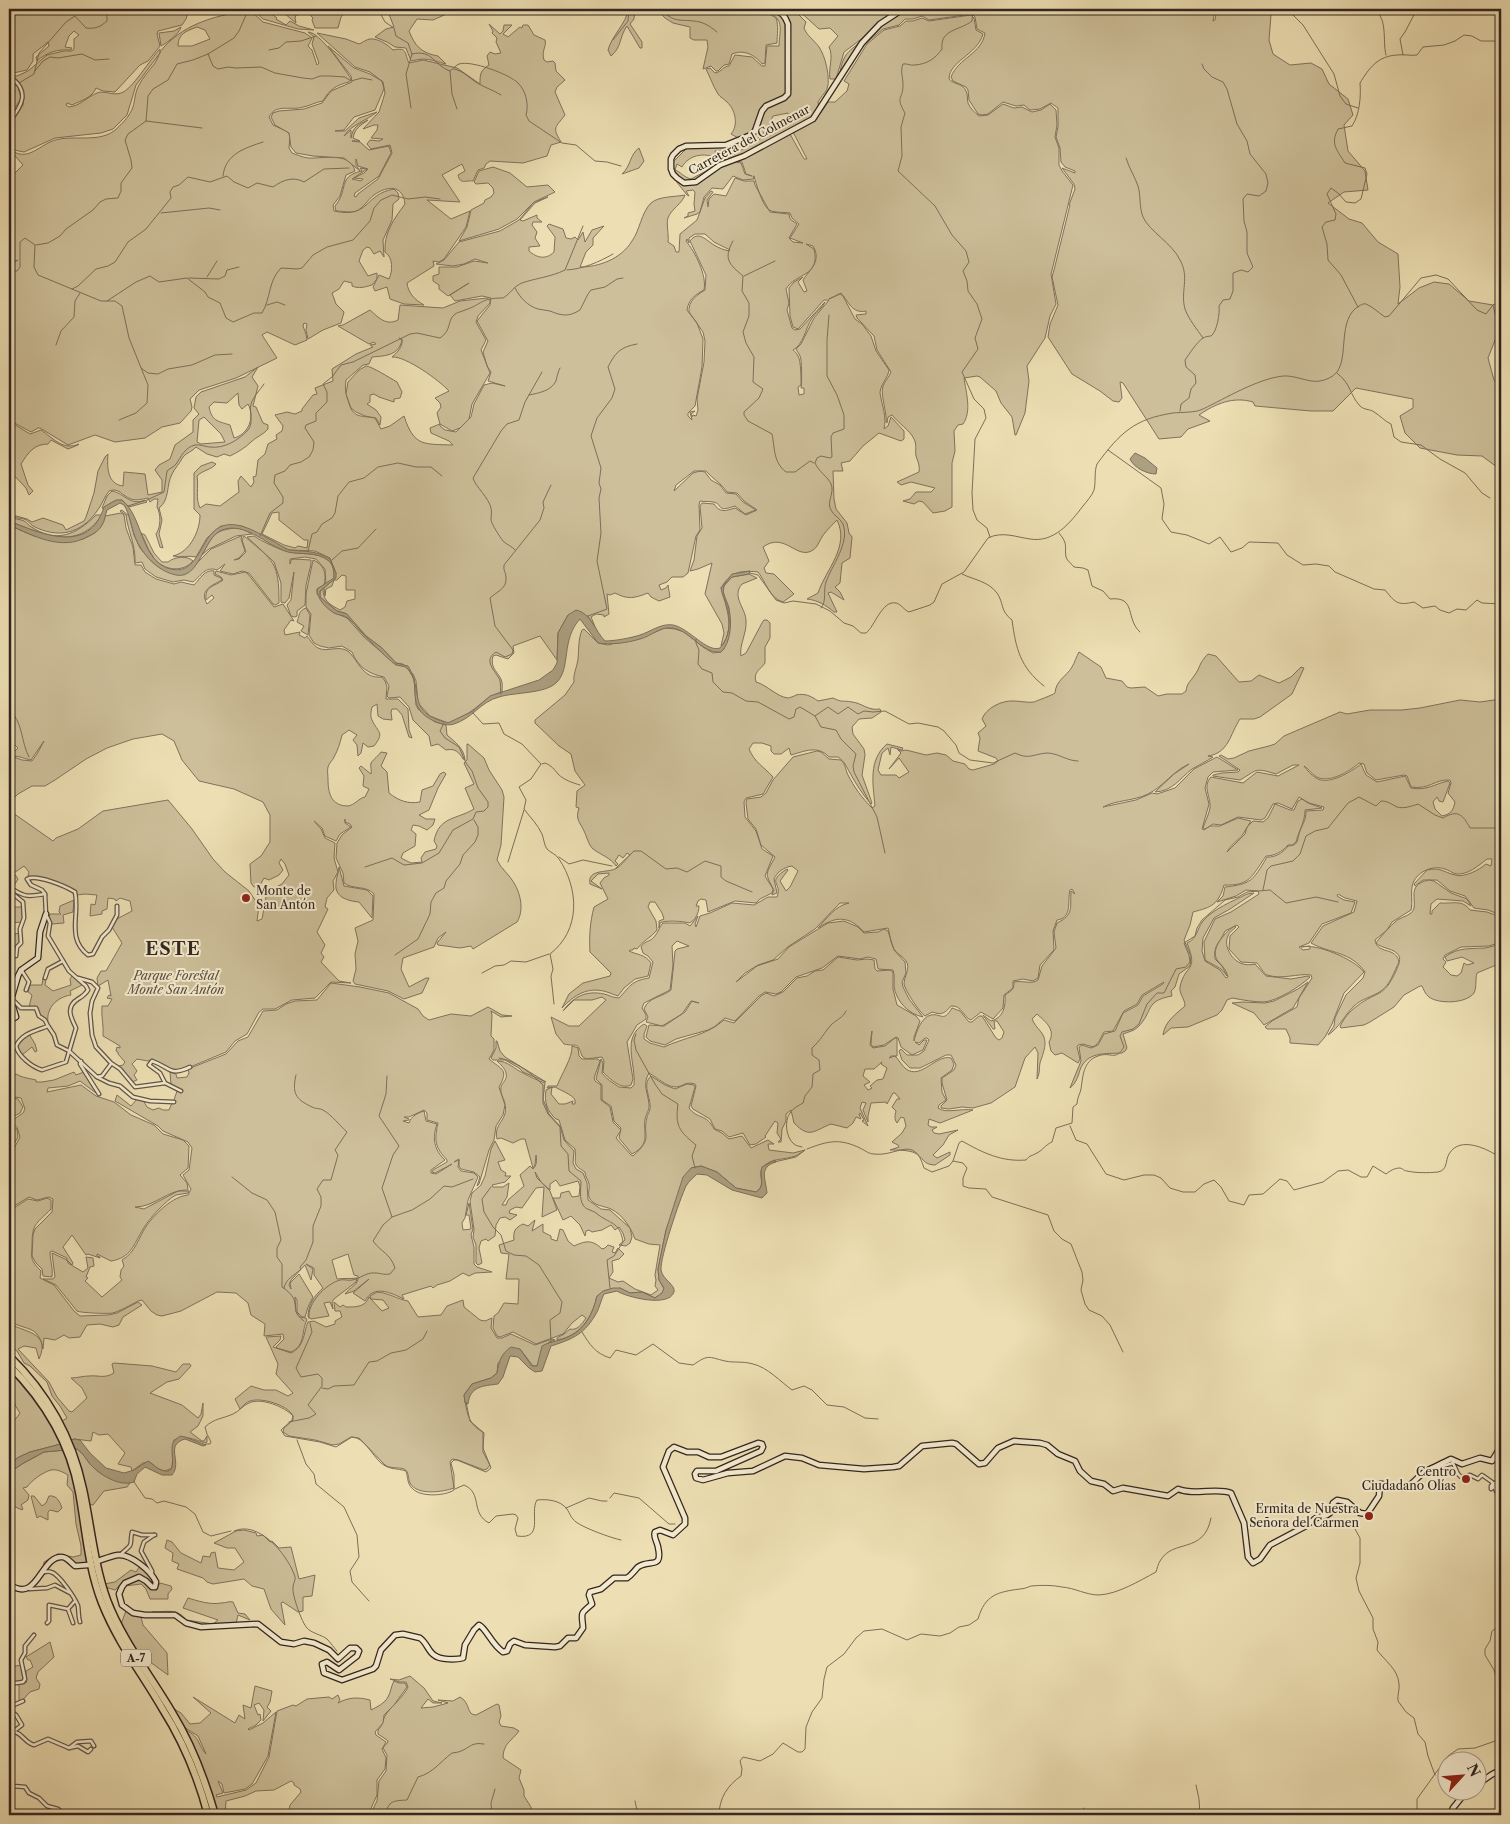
<svg xmlns="http://www.w3.org/2000/svg" width="1510" height="1824" font-family="'Libre Caslon Text',serif">
<style>
.green{fill:#cdbf9a;stroke:#80725d;fill-rule:evenodd}
.water{fill:#ada081;stroke:#7c6f5a}
.lines{fill:none;stroke-linecap:round;stroke-linejoin:round}
.stream{stroke:#7c6f5a;stroke-width:1}
.street-casing{stroke:#615445;stroke-width:5}
.secondary-casing{stroke:#322520;stroke-width:7}
.highway-casing{stroke:#322520;stroke-width:9}
.street{stroke:#f3eace;stroke-width:2.5}
.secondary{stroke:#f3eace;stroke-width:4.5}
.highway{stroke:#eddfb3;stroke-width:6}
.poi-dot{fill:#8f2418;stroke:#f3eace;stroke-width:2}
.labels{text-anchor:middle;stroke-width:4;stroke-linejoin:round;paint-order:stroke}
.shield{fill:#f3eace;stroke:#6c6054;stroke-width:1}
.shield-label{font-size:11px;font-weight:bold;fill:#322520}
.street-label{font-size:12px;fill:#322520;stroke:#f3eace}
.poi-label{font-size:12px;fill:#322520;stroke:#f3eace;text-anchor:end}
.park-label{font-size:12px;font-style:italic;fill:#594c3e;stroke:#f3eace}
.district-label{font-size:18px;font-weight:bold;letter-spacing:1px;fill:#322520;stroke:#f3eace}
</style>
<rect width="100%" height="100%" fill="#eddfb3"/>
<filter id="stains"><feTurbulence type="fractalNoise" baseFrequency=".004" numOctaves="4"/><feColorMatrix values="0 0 0 0 .2 0 0 0 0 .09 0 0 0 0 .02 0 0 0 .5 -.17"/></filter>
<radialGradient id="worn" r=".72"><stop offset=".6" stop-color="#630" stop-opacity="0"/><stop offset="1" stop-color="#630" stop-opacity=".3"/></radialGradient>
<g class="green">
<path d="M9 9H189L186 19 182 25 158 31 157 34 160 46 148 61 140 65 115 92 103 91 96 88C92 98 82 100 72 105L67 103 66 105 69 107C80 106 87 97 97 93 104 90 113 96 121 93 132 90 150 59 160 49V53L136 85 127 115 113 129 101 133 55 138 24 152 14 150 9 146V126L23 105 24 96 22 91 9 75 17 76 28 71 47 55 64 51H72L74 49V39L79 35 74 31 69 36 65 47 72 48 71 50C58 49 47 52 37 61L36 57 49 46 48 42 33 54V61L27 70 9 74Z"/>
<polygon points="252,9 274,9 273,15 277,18 276,19 286,25 290,21 299,26 314,30 298,29 263,19"/>
<polygon points="289,9 348,9 341,17 338,28 315,28 312,20 313,18 306,11 303,14 296,15 295,18 296,23 285,14 288,11 289,11"/>
<path d="M387 9H465L464 13 451 12 433 20 417 19 409 31C415 46 421 53 438 56L446 64C430 60 427 57 411 61L406 48 395 47 387 42 375 37 386 29 394 27Z"/>
<path d="M628 9H635L634 19 630 24 642 42V48H640L627 26C619 37 622 47 611 56L608 50C612 35 627 23 628 9Z"/>
<path d="M656 9H714L717 11 723 9H761L776 18C779 27 777 34 777 43L766 45 765 63 762 64C755 55 744 49 732 54L729 64 724 65 718 71H716L711 66 703 69 708 47 707 40H694L690 38V27L673 23 665 18Z"/>
<path d="M765 9 779 14 785 22 787 92 783 96 762 107C754 126 758 129 738 138L731 134C739 125 735 109 727 102 724 99 720 97 718 94 713 86 710 77 706 69L710 68 715 73C722 72 723 66 729 66L735 55 752 57 762 66H765L767 46H779C780 26 785 21 765 9Z"/>
<path d="M777 9H793L806 22 804 28C807 36 814 40 819 47 825 55 831 79 827 89 825 93 820 98 818 102L819 110 811 119 747 154 715 165 759 140 766 131 787 117 788 113 773 116C771 120 770 124 768 127 755 146 736 151 715 151V152L722 154 731 153 720 161C708 151 689 154 682 167L677 164 675 170C681 172 683 177 691 179L706 171 712 166 713 168C708 171 703 178 697 180 684 187 673 175 673 162L688 147 726 146 754 134 764 110 788 96 791 90 790 25 784 13Z"/>
<path d="M797 9H901L877 25 844 70 840 72C844 49 852 52 864 37L844 52 836 79H830C828 68 834 57 829 47L838 36 830 28 819 29Z"/>
<path d="M905 9H1215L1213 21 1215 20 1217 9H1262L1271 15 1269 40 1273 54 1290 65 1311 63 1322 69 1329 84 1348 99 1353 115 1344 125 1348 151 1365 171 1368 190 1344 192 1328 203 1349 219 1362 223 1378 242 1398 254 1400 287 1398 304 1419 288 1434 282 1449 284 1469 301 1493 305 1499 330 1488 358 1494 380 1501 389V470L1482 456 1457 455 1420 448 1405 433 1400 416 1413 408V399L1356 388 1333 411H1311L1255 406 1253 402C1233 396 1215 404 1199 415L1210 421 1188 429 1181 437 1159 439 1123 383 1120 382 1122 398 1119 402 1113 401 1100 391 1072 374 1048 337 1050 324 1058 305 1052 277 1054 270 1070 205H1069L1075 189 1074 184 1062 168 1075 173V171L1065 167 1061 162 1060 148 1056 137 1058 127V108L1051 103 1040 109 1030 110 1024 105 1016 106 1003 102 988 114 982 115 978 114 969 100 968 90 966 87 953 81 951 77C958 58 982 54 985 33L977 29 975 17 972 14 929 20 922 16 913 19H905L899 25 883 29 865 44 856 55 877 29Z"/>
<path d="M251 11 263 22 305 33 312 38 308 46 312 50 317 65 319 63 312 44 314 37 308 32C320 32 344 68 351 79L349 82C336 85 329 90 323 101 315 102 310 106 303 107 291 111 276 103 269 117L273 125 286 131 290 135 289 148 292 153C297 155 302 157 308 158 323 159 350 151 355 171L346 175 340 196 333 205 334 211C370 219 364 194 394 189L398 193 399 199 393 204 392 220 383 240 384 257 380 251 374 254 370 248 367 247 363 250 359 261 368 276 377 273V279L372 285C365 287 359 289 352 286V283L344 281 339 289 332 293 336 304 344 312 341 323 323 330 308 339 306 330 307 324 304 323 303 326 306 334 307 340 295 345 267 332 262 335 277 358 236 378 199 390 190 399 192 407 191 411 180 423 162 427 145 438 115 442 95 435 68 445 40 428H38L31 432 9 420V266L18 260 9 264V179L23 165 9 149C26 161 34 150 50 142 69 133 96 144 114 131 121 125 130 116 133 107 135 100 135 92 139 85 143 77 149 71 155 63 158 58 160 51 164 47 186 23 219 14 251 11ZM197 27 205 30 210 39 192 46H178C178 34 186 31 197 27Z"/>
<path d="M971 15 974 18 976 30 983 34C977 55 949 61 949 79 954 85 963 83 966 91 968 95 967 99 968 103 970 108 975 113 979 116L988 115 1003 104 1014 108 1022 107 1032 112 1041 110 1050 104 1056 110 1057 125 1055 137 1059 148V165L1062 171 1073 185 1051 274 1056 304 1050 316 1045 338 1027 366 1029 381 1025 413 1016 435H1015L1012 417 1001 403 996 391 980 377 977 376 964 378C966 393 972 411 963 424L958 425 954 431 955 451 952 463V507L945 511 933 513 923 502 919 501 914 504 903 501 910 499 916 492H931L935 488 911 482 901 485 897 482 919 472C920 466 918 462 916 456 915 451 917 444 914 439 910 430 898 423 892 415L888 417 887 423 886 422C887 411 880 395 883 386 885 381 889 377 891 372L877 350 874 336 857 318 856 315 866 314V311C852 314 849 302 841 293L829 299 840 294 843 296 855 319 862 324 871 336 876 351 889 370C888 378 880 385 880 393 882 406 887 417 884 429L888 426 891 417 904 431V439L901 441 879 433 863 446 850 461 841 463 843 471H833L834 499 836 509 847 523 849 533 852 537 850 558 842 563 840 583 835 587 840 592 844 600 831 592 828 593 837 612H834C826 605 817 600 807 599L818 593C826 569 850 547 837 520 833 524 828 529 824 534 820 539 818 547 813 550 797 561 785 531 763 547L769 561 764 568 766 573 774 574 794 594 783 602C769 598 766 582 758 572 741 570 730 572 721 588 726 606 736 631 721 646L724 633 722 624 705 594 712 563 698 569 690 571 694 560 697 536 702 528 700 506 702 503 714 504C720 513 725 511 735 508L746 515 757 510 744 501 737 493 727 492C721 483 713 479 706 471H694L676 485 674 491 693 473 700 471 705 472 711 480 720 485 726 493 736 494 743 502 756 510 745 514 735 506C715 513 724 504 713 502 709 501 704 502 700 501L699 505 700 530 696 536 688 573 683 577H672L667 582 659 585 661 590 666 588 668 585 670 597 659 601 651 597 648 593C635 598 628 600 615 593L610 595 607 594 609 614 604 617V615L596 614 591 617 598 634 588 616 568 615 558 633 557 660 540 636 513 646 514 653 508 659 496 655 493 656C490 667 496 670 501 679 503 683 502 688 502 692 487 696 482 704 470 712 463 717 456 720 448 723L430 716 418 703 416 681 413 674 403 664 396 663 382 648 366 636 345 613 337 611 320 597V592L323 588C323 601 329 604 340 610L345 607 347 601 355 599V590H346V576L342 575 337 580H334L332 586 326 589 325 596 324 588 335 578 336 573 330 558 315 551 289 550 242 526H221L207 538 196 557C188 555 181 558 173 556 190 552 200 531 200 515L194 509V473L201 466 212 462 216 464C211 470 203 470 197 476 199 487 195 498 200 508L206 504 220 506 239 492 238 481 241 476 251 487 254 482 253 477 256 476 258 460 265 454 268 444 277 439 276 435 282 431 283 426 275 415 287 412 295 414 302 411V409L313 395 317 394 315 388 333 381 332 369 356 354 373 347 370 345 376 344 374 342 369 344 338 326 343 325 370 310C379 318 386 326 398 320L400 305 443 308 460 301 487 298 490 300V303L478 316 476 322 486 340 481 350 490 373 472 404 469 419 460 428 452 431 440 424V426L445 430 456 432 471 417 474 404 484 385 492 383 505 386 488 381 491 372 487 366 483 352 488 341 477 321 490 305 491 298 482 296 455 301 450 295 469 283 448 296 439 289V285L433 281V276L439 274V267H457L474 261 488 263 475 259 464 264 453 266 436 264 444 260 459 242 500 231 519 220 534 202 548 197 535 203 520 220 523 221 537 215V218L542 222H533L532 225 537 232 535 238 540 246 529 247V251C537 258 546 260 554 252L555 237 547 226 549 224 563 229 566 238 571 239 575 237 578 240 583 232 585 242 592 230 604 226 593 238V245L586 252 580 267C599 267 621 259 632 241 640 230 641 213 651 203 659 196 675 197 685 195 682 204 671 209 668 218 666 223 669 235 668 242L674 246 676 252H679L680 234 697 220 705 198 711 191 713 192 707 200 708 207 709 199 714 194 726 196 735 178 744 181H754L755 185 770 212 789 214 790 219 797 224 789 238 793 242 803 243 790 238 799 224 792 218 790 213C784 212 775 213 769 210 762 205 756 183 754 176H753L754 179 743 180 733 176 723 189 712 188 704 197 700 212 697 214 684 218 688 216V213L695 211 694 204 695 192 693 190 686 191 689 196 687 195 676 181C702 197 715 156 741 163L745 174 752 176 746 174 742 162 737 161 790 134 804 159H807L793 132C813 122 816 121 828 102H835L847 91 849 84 844 81 867 44 884 30 900 26 906 21H913L922 18 929 21ZM695 234H705L714 242 730 250 729 251C724 250 719 248 714 245 706 240 698 230 690 241L706 275 705 290C697 295 688 301 689 312L703 332 705 341 704 362 697 399 698 410 696 416 693 415 692 417 691 414 695 411 690 412 692 420 688 416V413L695 406 702 367 703 339 697 323 687 310C688 300 696 294 704 290 707 275 695 252 686 241L687 239 689 243V238ZM806 244 813 246C822 261 810 269 803 280L807 291 804 292 798 282 803 277 794 282 789 288 790 316 793 327 798 329 824 300H829L814 318 801 344 796 349C797 352 799 353 800 356 802 359 802 385 801 388H804V394L799 395 798 387 801 385C801 379 801 360 798 356 797 353 795 352 793 350 804 344 805 329 812 318 816 312 822 309 825 302L800 329 795 330 792 328 787 310 789 303 786 289C795 273 821 277 814 249ZM399 338 402 339C403 346 398 352 392 357 406 356 440 381 449 391L435 398 440 403 441 407 437 413 440 424 430 428 431 433 449 441 453 445C424 444 414 447 404 416L390 426 381 429 375 418C359 415 353 419 348 400 345 392 345 389 346 380L363 365 369 364 372 357C386 356 399 355 402 340ZM279 512V520L304 540H308L307 548 298 546 295 548 284 545 262 534 272 513Z"/>
<path d="M489 24 500 34 503 31 504 25H512L503 34 508 37 520 27 522 28 523 25H528L534 35 545 40C547 46 541 51 544 60L547 62 553 61 555 63 556 71 565 80 557 87 555 92 565 115C555 128 552 127 561 142L551 145 547 156 523 163 490 161 486 164 484 168 478 170 473 181C466 180 460 185 458 175L465 171 462 164 442 175 460 202 427 200 451 219 470 211 466 227 444 259 439 262 433 261 434 266 407 283C408 293 415 300 424 305L404 304 390 299 387 287 375 291 373 287 379 275 389 279C393 271 393 257 385 252 384 232 394 219 405 204 403 185 388 185 374 195 367 200 364 208 356 211 350 213 343 211 336 211L335 206C349 190 337 176 362 171L360 168 367 169 352 179 361 181 363 179 354 178 364 173 368 169 358 166 356 159V165L360 171 344 158 313 156 296 153 291 147 289 133 275 125 271 117 273 113 279 111 304 109 322 103 331 91 352 82 351 76 328 46 354 68 370 74 382 81 384 89 375 110 354 117 344 130 335 131H345L359 118 377 112C366 121 352 124 344 136L351 130V138C353 127 357 125 368 120 360 126 355 128 353 138L360 141H352L360 142 369 150 389 146 391 153 379 176 355 193 354 196 356 197 358 194 378 179 392 153 390 145 371 149 367 144 370 140 379 141 383 139 371 138 377 130 378 125H374L363 129 379 112 385 93 383 82 370 72 355 67 317 33 346 39 359 44C362 43 367 39 370 39 378 38 388 45 393 50 408 47 404 53 409 63L423 60 457 68 480 84C480 74 480 71 489 65L487 56 490 52 495 54 501 53 496 42 497 38 492 33 493 31Z"/>
<path d="M181 27C179 34 168 42 161 46L159 33 174 31Z"/>
<polygon points="9,78 17,85 22,100 20,100 15,108 9,110"/>
<path d="M639 148 644 161 639 168 622 174C631 166 630 154 639 148Z"/>
<polygon points="493,167 510,173 527,187 548,185 555,192 534,202 517,219 499,229 459,241 467,227 471,210 484,203 485,200 491,197 494,193 493,188 488,183 476,184 474,182 479,171"/>
<path d="M366 366C371 366 390 378 397 382L402 392 400 398 394 399V402L379 397 374 394 370 395V402L367 404 376 410 381 417 380 425 376 418 365 416 356 412 351 408 346 394 348 382 359 370Z"/>
<path d="M258 367 252 377 258 386 253 406 256 407 263 423 268 425V429C263 435 256 437 251 442 245 448 238 452 230 456L224 454 217 457 207 454 196 447C193 451 186 453 183 457 180 463 175 468 172 474 166 485 170 500 159 508L162 520 159 534 163 548 160 547 156 534C161 527 161 514 157 507L158 499H154L150 502 148 498C142 499 136 501 131 499 122 496 119 487 109 491 104 497 102 505 97 511 81 534 58 539 33 526 30 524 28 520 24 519 19 518 14 518 9 516V514L27 519 32 522 43 518 63 525 66 530 84 521 86 517 94 493 98 471 105 457 108 454C107 467 107 484 123 486L124 472 145 474 148 495 162 492V480L155 470 159 465 170 459 175 445 193 432V420L199 414 194 408 196 397 201 392 245 377ZM238 393 239 405 242 409 248 404C255 417 249 434 234 438L230 425C217 421 212 421 209 407L214 402 227 403ZM204 417 221 434 225 442 201 444 197 442 199 420Z"/>
<path d="M9 421 30 434 41 430C53 438 63 451 79 444L78 445 68 449 51 440 48 444C34 444 28 453 21 464L28 485 33 491 29 495 26 488 9 470Z"/>
<path d="M112 491C126 494 129 506 145 500L147 502 129 507 122 500C114 501 109 503 104 509L102 508 107 496Z"/>
<path d="M122 510 129 516 134 535 140 548 151 561 160 568 187 573 211 549 241 536H242L241 539 245 551 239 558 234 560 239 559 246 552 242 540 244 536C274 561 279 562 279 603L275 605 273 604 249 573 242 571 233 574 220 571 225 564 217 570C205 566 202 575 193 582L184 580 173 582 156 577 145 569 142 562 135 563C136 545 128 532 126 515L120 511Z"/>
<path d="M121 513 124 515 126 528 133 547 135 565H141L145 572 156 579 174 584 181 582 194 585C200 579 205 569 214 571V575L221 578 222 580C211 586 199 590 207 604L214 598 212 595 206 600C204 586 214 587 223 580L221 577 215 574 216 571 231 575 245 572 248 574 274 607 283 604 294 621 291 620 284 630 285 635 300 632 299 635 305 638 307 636C310 640 314 646 318 648 328 653 339 644 349 652 359 662 363 679 382 677L385 681 387 687 386 699H398L408 709 409 730 412 738 409 737 402 715 397 709H392L391 712 392 720 383 719 378 716 377 704 372 707C371 712 370 716 372 720 378 733 385 732 374 746L368 747 363 743 361 753 358 756 357 745 353 740 357 735 349 730 342 735C340 743 338 750 334 757 333 760 329 763 328 767 327 770 328 775 328 779 328 793 331 806 348 806 355 805 359 798 365 797L369 789 363 786 364 776 359 768 361 766 371 774C372 771 370 766 371 763 372 761 380 754 381 752L387 753 381 766 387 772 389 793C399 801 408 804 420 802L422 790 433 786 440 774 444 772 446 774 438 788 429 810 419 815 426 819H435L433 825 427 830 419 826 413 825 411 830 416 834 415 846 403 853 401 858 411 863 422 862 421 858 425 852 436 849 437 846 434 841C439 816 456 820 474 809L465 788 474 784 464 763 467 760V744H468L484 758 489 770 502 790 504 797 501 845 497 860C501 869 510 875 514 883 521 894 524 911 517 922L473 949 471 946 460 948 438 945 437 943 446 932 438 938 434 947 403 958 401 969 409 987 426 978H429L422 993 404 999 388 991 355 984 353 981 356 969 355 954 358 941 355 928 373 920 374 894C366 885 353 890 344 883L343 873 336 858 337 843 342 835 352 827 350 824 345 822V819V823L351 827 340 834 336 841 325 836 322 828 314 821 321 829 325 838 335 843 334 858 338 872 333 881 334 890 327 898 325 907 328 909 317 932 325 945 321 953 324 957 321 962 339 981 351 983 331 982 315 998 292 1000 275 1009H263L259 1012 247 1034 235 1041 226 1052 183 1070 173 1071 153 1059 148 1061 137 1059 132 1064 137 1071 134 1075 137 1080 132 1082 119 1066 123 1065 125 1062 118 1054V1052L116 1051 117 1047 120 1048V1046L103 1036C104 1026 101 1017 102 1006H108L112 999 107 998 109 995 111 996 108 980 98 986 97 978 101 971H106L122 943 112 927 115 920 132 911 130 901 120 898 116 901 115 899 108 898 107 909 102 911V914L90 916 91 904 95 905 97 895 85 894 77 895 76 893 45 879 28 876 29 872 24 866 14 873 18 879 12 889 9 884V804L13 813 53 841 56 838 78 829 103 811 168 800 192 829 213 859 225 872 249 891 259 906 257 921 262 919 267 892 282 884 289 875 285 864 281 859 279 863 283 870 279 875 269 880 264 878 260 885 254 887 251 883 250 864 261 856 270 842V815L263 802 234 789 199 781 182 760 174 741 162 734 133 739 107 748 86 759 55 780 45 786H32L18 794 9 803V779L12 773 9 766V759L14 757 22 760 32 761 37 754 44 741 31 760C24 759 16 754 9 757L18 748 9 739V525L34 536 83 539 95 533 102 525 105 516Z"/>
<path d="M96 515H102C77 552 42 534 9 521V517C14 519 20 519 24 521 28 523 27 524 30 526 56 544 76 535 96 515Z"/>
<path d="M236 528 243 529 252 534 236 536 209 549 202 555C212 537 213 530 236 528Z"/>
<path d="M141 533 145 535 154 553 162 562H168C174 557 187 555 193 561 182 574 160 570 152 555 147 548 145 540 141 533Z"/>
<path d="M254 536C261 541 282 551 290 552 309 556 335 549 334 578L326 585 325 569 316 559 305 557 290 559V564L291 560 294 559 311 560V564L306 585 305 605 297 611V616L295 617 291 616 287 605 291 600 294 572 289 598 285 603 281 602V583L274 562 247 537Z"/>
<path d="M313 560C324 564 327 574 324 585L317 589V594L335 613 347 618 364 637 396 665 404 666 408 669 414 679 416 705 418 709 435 722 446 725 447 735C455 742 464 748 465 760L463 759C459 752 455 748 446 750L438 744 431 746 429 736 413 720 409 707 400 697 389 698 387 696 389 686 384 677C369 674 358 667 352 652L342 646 329 648 320 646 314 643 309 635 311 614 306 607V594Z"/>
<path d="M749 574 757 578 742 584C731 597 746 608 746 621 747 633 739 645 741 656L746 653 762 623 764 620H767L770 623V638L765 647V663C760 670 753 672 756 682 767 685 777 697 788 698 789 698 795 696 796 695 805 693 811 696 818 701L833 698C843 703 842 700 852 702 862 703 868 711 880 709L881 712 872 718 859 719 852 727 853 734 864 749 865 755 862 775 872 803 871 804C863 795 856 784 850 773 846 766 845 762 838 757H829C818 745 805 751 791 755L789 748 781 754H774L771 751V746L762 743H753L749 749C755 763 763 766 773 777L763 794 746 798 744 802 745 817 756 831 762 849 773 856 765 876 773 889 772 893 760 899 756 903 735 901 708 912 706 900 701 899 698 901 696 906H699C699 913 695 921 689 923 683 921 665 920 660 923L659 928V921L664 919 662 913 655 902H650L648 907 656 921 657 930C651 938 642 941 637 949L634 948 633 950H630L629 951C637 955 645 954 651 963L648 976 635 979 624 988 618 996C614 995 611 993 607 992 588 986 574 995 562 1008L569 994 583 983 610 976 611 973 590 952C589 937 590 922 594 907L608 899 600 883 604 878 609 875V873L598 874 591 881 602 889 590 884C587 869 606 873 615 869 620 867 626 859 630 855L627 853 623 858 619 855 615 861 618 864 616 866C611 858 601 855 593 849 588 844 587 837 584 831 580 822 575 820 579 808L576 807 577 791 585 785 575 771 571 754 559 746 535 723V720L565 695 574 682C573 674 577 667 578 659 579 649 578 640 582 630L584 629 598 643 608 645 655 632 665 628 675 629 684 632 703 647 713 653 721 652 724 649 730 624 729 608 723 592 724 586 732 577Z"/>
<path d="M306 608 310 615 308 635 301 631 304 626 297 622C300 615 298 611 306 608Z"/>
<path d="M1079 652 1101 667 1106 678 1122 681 1127 687 1131 688 1145 687 1158 696 1167 694H1182L1186 691C1187 683 1190 682 1194 676 1201 667 1198 664 1208 654L1216 656 1239 682 1251 681 1259 675 1279 683 1291 677 1301 667 1304 668 1292 694 1260 717 1254 719H1240C1230 734 1229 753 1208 756L1213 757C1207 761 1199 765 1192 769 1179 779 1173 791 1155 792L1174 774 1189 764C1173 771 1164 786 1148 794 1134 801 1116 800 1103 807L1136 800 1152 793 1157 794 1175 788 1194 769 1217 757 1238 770 1213 772 1208 777 1205 788 1209 804 1202 829 1204 830 1210 826H1220L1238 818 1251 821C1248 825 1246 830 1243 834 1238 841 1230 845 1227 852L1245 834 1247 827 1253 821 1263 822 1268 818 1275 804 1290 810H1294L1298 801 1302 799 1308 803 1322 808 1305 810C1305 822 1299 830 1296 842L1292 845H1288C1282 852 1274 856 1266 856 1252 876 1250 886 1224 885 1218 905 1212 907 1193 912L1190 925 1184 940 1191 956 1190 966 1179 974 1175 987 1171 991 1172 996C1144 1001 1154 1011 1138 1027 1134 1031 1128 1032 1123 1034L1127 1048 1125 1051 1122 1053C1106 1054 1087 1051 1080 1070 1078 1077 1076 1083 1070 1088L1081 1061 1079 1047 1082 1045 1091 1048 1098 1045 1104 1034 1115 1031 1123 1013 1138 1005 1143 996 1163 984 1164 982 1142 995 1137 1004 1124 1011 1113 1031 1104 1032C1100 1038 1100 1043 1093 1047L1083 1044 1078 1045 1077 1047 1080 1059 1078 1063 1062 1053 1055 1055 1051 1051 1049 1042C1056 1030 1046 1022 1037 1014L1032 1019C1034 1024 1037 1027 1041 1032 1049 1042 1043 1053 1040 1063 1039 1069 1040 1073 1037 1079L1038 1053 1035 1047 1025 1058 1015 1087 991 1103 973 1108 962 1107 949 1109 941 1108V1106L947 1100 942 1083V1078L954 1070 956 1065 951 1055H946L920 1068H910L902 1060 899 1051 901 1049 907 1055H918L924 1051 929 1040 927 1038H925L919 1043 915 1042 919 1045 924 1040H927L923 1050 912 1055 901 1047 898 1038 896 1037 884 1045 873 1047 871 1044 872 1031 870 1045 873 1048 885 1046 895 1038H897V1056H891L889 1058 895 1056C899 1060 902 1066 906 1069 921 1080 936 1054 951 1058L954 1064 952 1070 941 1078 942 1092 946 1100 939 1105 938 1108C946 1114 961 1108 973 1110L940 1123 929 1119 928 1125 931 1127H937L932 1130 934 1133 939 1134 958 1130 949 1135 943 1145 933 1155 937 1158 950 1152V1155L935 1165C923 1165 923 1157 915 1153 909 1150 897 1150 890 1150L899 1147 898 1145 892 1142 902 1133 906 1126 904 1118 901 1117 897 1123C894 1119 895 1115 896 1111L892 1107 897 1099H900L895 1093H893L887 1104 886 1102 871 1103 868 1116V1122L863 1110 866 1103 862 1102 860 1108 868 1126 862 1121 864 1120 860 1113 859 1114 861 1119 856 1117 853 1123 847 1128 831 1124C813 1131 810 1139 794 1123L791 1110 786 1114V1121L782 1129 781 1142H778L781 1139 777 1133 778 1123 775 1121 765 1136 766 1137 756 1144 750 1145 743 1133 729 1137 722 1131 715 1129 710 1119 693 1109 691 1106 696 1086 695 1084C683 1081 684 1087 675 1087 665 1086 658 1078 649 1073 642 1084 648 1093 649 1104 650 1109 646 1114 645 1119 643 1134 651 1144 632 1154L619 1138 621 1128 614 1121 611 1106 602 1100V1085L596 1079 601 1059 603 1063 602 1073C606 1079 613 1083 619 1087L631 1088 634 1085C636 1063 621 1038 644 1024L647 1026 644 1034V1039L650 1043 664 1047C685 1037 706 1036 724 1020L734 1023 761 996 766 993 774 996 783 992 797 978 807 976 815 971 823 970 838 957 857 960 867 959 874 960 875 969 877 971 890 970 893 972V989L897 1005 916 1016 920 1021 914 1037V1041C916 1033 921 1017 931 1015 942 1013 943 1023 952 1008L960 1011 969 1022H972L979 1016H982L996 1038 999 1040 1002 1038 1004 1032 997 1021H994L995 1029H993L983 1015 991 1021C1003 1018 1006 1007 1005 995 1012 990 1014 990 1014 982 1023 980 1031 985 1038 980L1042 966 1056 948 1054 932 1057 923C1074 915 1070 908 1071 891L1075 894 1072 889 1070 890C1067 901 1073 918 1057 920L1053 931 1054 950 1040 965 1038 978 1033 981 1023 979 1013 981V988L1004 995 1003 1008 993 1019 981 1012 971 1020C963 1017 962 1005 951 1006 944 1014 942 1015 932 1012L925 1016C919 1012 905 990 904 984 904 976 911 968 906 961 903 956 895 953 893 947 890 941 890 934 888 928L864 932C861 930 859 926 855 924 842 915 830 920 818 928 827 918 835 906 849 903H840L815 929 789 946 773 960 758 965 745 973 736 982 757 966 778 959 789 947 828 923 844 921 858 927 864 933 878 932 884 929 888 931 894 950 905 962 906 973 902 982 903 987 909 999 923 1017C908 1014 896 1001 894 986 894 981 895 976 893 970L878 969 876 959 868 957 860 959 838 956 822 968 796 977 781 992 776 994 765 992 759 996 735 1021 725 1018 714 1027 708 1030 676 1039 665 1045 650 1041 646 1037 649 1025 664 1026 685 1012 692 1001 699 1003 691 1001 682 1014 662 1026 646 1022 648 1017 644 1009C648 997 663 997 671 990L675 951 677 949 689 946 677 941 672 946 673 965 670 990 644 1003 642 1008 646 1015V1019L637 1025 627 1042 633 1079 631 1085C621 1090 610 1079 603 1072L604 1061 602 1057 586 1059 582 1056C577 1041 578 1047 564 1044L556 1034 551 1017 569 1026H579L606 1000 602 997 592 1000H574L563 1011C573 997 586 990 604 994 609 995 613 998 619 998 630 987 630 981 649 978L653 962 648 956 643 953 641 947C644 941 650 942 654 937 658 933 659 927 663 923H685L690 926 698 916 695 924 696 927 700 916 710 913 732 903 754 905 768 897H777C783 882 765 883 787 869L788 870 780 881 786 891 790 887 798 871 792 866C784 867 777 872 774 879L777 893 772 895 774 890C764 872 766 875 775 857L761 845 756 829 748 819 746 803 747 799 761 797 766 793 773 780 793 757 817 751 821 752 829 759 841 760C846 765 845 769 848 775 854 787 862 798 872 808L875 806C873 784 868 760 887 744L903 748 902 750 891 747 890 755 888 748 882 753 878 770 881 775H896L899 778 909 772 899 758 889 769 901 753 897 749 901 751 906 750 926 755 937 753 946 755 953 761 965 764 969 769 973 770 994 764 998 761 996 758 978 751 980 738 978 733 986 726 982 719C986 708 1002 700 1014 701 1021 701 1027 703 1034 702 1036 701 1053 695 1055 693 1056 680 1066 677 1072 667 1075 662 1076 657 1079 652ZM882 1062 881 1064 887 1068 883 1079 877 1080 870 1086 872 1088 868 1090 864 1085 870 1082 863 1076 865 1069H874Z"/>
<path d="M1501 699V915L1488 910 1474 908 1465 896 1450 891 1437 880H1423L1415 886 1414 884 1427 870C1441 867 1443 872 1455 875 1464 878 1479 870 1486 864L1491 866 1492 859H1487C1478 866 1468 875 1456 874 1452 873 1449 870 1445 869 1433 865 1418 871 1413 883 1410 891 1413 902 1411 910L1392 922 1387 930 1375 940C1377 955 1396 946 1399 962 1394 972 1390 985 1381 991 1372 997 1361 999 1354 1006 1344 1016 1339 1028 1328 1035L1334 1026 1335 1018 1346 995 1363 978 1365 972C1350 951 1331 954 1311 943L1323 926 1354 912 1357 901 1345 898 1338 894 1337 896 1344 900 1355 902 1351 913 1322 924 1309 943 1299 947 1303 950 1310 949V946L1301 947C1316 943 1354 959 1364 972L1344 993 1332 1024 1325 1037 1318 1045 1290 1043V1038L1286 1029H1267L1265 1027 1272 1021 1297 1007 1299 998 1312 978 1311 975C1298 973 1282 980 1267 975 1263 973 1260 966 1257 963L1241 962 1229 949 1230 936 1239 927 1237 925 1225 931C1220 943 1213 945 1215 959L1222 966 1227 976 1221 969 1205 960 1204 942 1215 919 1231 912 1259 894 1258 891 1246 890 1236 896 1217 902 1223 896 1225 887C1251 884 1253 881 1267 857 1275 858 1284 852 1288 846 1299 846 1297 839 1300 831 1303 823 1306 820 1306 811L1323 810 1324 807 1309 803 1299 797 1292 809 1278 803 1273 804 1265 818 1261 820 1238 817 1221 825 1213 824 1205 829 1203 828C1205 822 1209 814 1210 808 1211 796 1202 787 1211 777L1243 783 1257 772 1278 776 1299 765H1293L1276 774C1253 767 1258 770 1240 780L1213 776V775L1222 773 1238 772 1240 770 1219 756 1221 755 1228 759 1234 758 1249 751 1269 746 1275 744 1284 736 1340 712 1347 714 1370 710H1402L1420 708 1460 700 1480 702ZM1359 763 1364 764 1367 773 1376 780 1404 775 1407 776 1411 787C1430 790 1434 779 1450 780L1451 783 1448 793 1455 802C1453 811 1451 814 1442 816L1435 809 1433 802 1437 797 1439 801 1443 802 1450 783 1448 781C1434 784 1427 791 1411 788L1405 776 1377 782 1366 775 1361 764C1351 772 1328 786 1316 778 1311 775 1307 770 1304 766 1309 769 1313 776 1319 778 1332 782 1350 771 1359 763Z"/>
<path d="M339 867 344 886 367 890 373 896 372 918 359 902C349 901 334 898 336 883 336 877 339 873 339 867Z"/>
<path d="M1429 880 1434 881 1451 893 1467 899 1471 906 1463 901 1437 899 1431 904 1430 914H1432V911L1440 903C1452 904 1462 899 1470 910L1487 912 1501 917V942L1489 946 1461 947 1445 955 1443 959 1446 962 1443 967 1451 975 1457 976 1461 973 1464 963 1467 965 1474 963 1462 957 1447 961 1445 957C1458 947 1470 949 1485 948 1491 947 1496 945 1501 944V963L1477 973C1475 979 1477 987 1474 993 1466 1004 1438 1004 1429 997 1425 994 1424 990 1422 986H1420L1404 995 1394 1007 1370 1022 1364 1025 1341 1028 1340 1027C1343 1019 1350 1011 1357 1006 1378 990 1383 999 1396 971 1398 966 1401 961 1399 956 1395 948 1382 949 1376 943 1377 941 1392 924 1394 923 1398 918 1406 917 1411 913 1421 904 1403 885 1429 880Z"/>
<path d="M1254 893 1230 909 1214 918 1203 938 1202 951 1205 961 1220 970 1226 978 1228 977C1226 969 1222 966 1217 960 1210 948 1226 931 1235 926L1236 927C1233 930 1229 932 1228 936 1223 946 1232 961 1243 964 1247 965 1251 965 1255 964L1266 976 1291 979 1308 976 1310 977C1301 986 1277 1001 1264 1002 1254 1002 1243 1000 1232 998L1227 1000 1222 1010 1217 1015 1188 1027 1171 1028 1163 1035C1165 1021 1176 1014 1185 1006 1185 999 1179 994 1180 987 1185 963 1199 973 1187 943 1198 938 1196 930 1203 921 1213 909 1233 901 1247 894Z"/>
<polygon points="74,900 73,912 63,915 64,923 52,924 49,915 51,914 61,914 59,912 60,906"/>
<polygon points="14,907 22,907 23,917 21,922 12,923 14,934 19,933 20,942 15,949 12,949 15,935 9,930 9,913"/>
<path d="M72 976 82 985 70 991 71 995C57 997 46 1008 48 1022L41 1016 37 1008 29 1007 32 995 28 992 30 985H42L43 978 46 979 45 985 53 991 71 985 70 979Z"/>
<polygon points="1308,982 1293,1008 1264,1025 1254,1013 1232,1003 1243,1002 1265,1003 1274,1001 1298,989"/>
<path d="M331 983 360 987 389 993 418 1009 423 1016 429 1020 451 1014 471 1016 488 1007 502 1015 512 1016 501 1017 491 1011 492 1015 491 1036 494 1039V1050L489 1059C502 1070 509 1069 499 1087L505 1105 503 1115 496 1126 494 1140 489 1150 479 1184 477 1186 480 1177 474 1172 461 1169 459 1166V1159L457 1160 454 1162 459 1160 458 1167 461 1171 474 1173 478 1177 468 1200 465 1218 462 1223 463 1230 471 1229 469 1215H466L469 1203 473 1229 471 1235 474 1247V1264L477 1267 492 1272 475 1273 469 1276 463 1273 450 1281 437 1285 433 1288 431 1286 402 1295 404 1299C391 1293 374 1284 365 1301L353 1293 369 1279 354 1291 345 1294C350 1287 359 1285 358 1276L354 1275 348 1254 332 1260 337 1279C344 1278 350 1279 357 1278L356 1282 334 1299 332 1302 333 1309 330 1302 324 1303 329 1316 311 1319 308 1317C308 1305 314 1296 323 1288L314 1275V1268L306 1264 313 1269 311 1280 305 1265 291 1280 289 1285 291 1289 290 1283 299 1274 313 1297 308 1307 305 1317H302L297 1312V1300L295 1297 296 1312 300 1317 306 1318 307 1320C301 1331 306 1345 291 1352L277 1348 276 1347 284 1339 283 1334 264 1336 265 1324 251 1315 248 1303 236 1293 217 1292 181 1311 162 1316 157 1315 151 1311 142 1300 138 1301C131 1305 120 1311 113 1313 108 1314 81 1313 77 1311L56 1285 43 1279H53L55 1277 52 1253 67 1260V1258L52 1251 50 1252C50 1261 53 1266 52 1277L43 1276 42 1269 36 1263 32 1256 33 1235 35 1229 52 1212 53 1199 49 1197 37 1200 29 1197 9 1209V1158L20 1137 17 1127 10 1122 23 1113 25 1109 21 1098 9 1096V1079L16 1074C23 1078 28 1078 36 1080V1082H42L54 1080 74 1072 76 1075 84 1072 96 1093 80 1081 68 1086 48 1088 47 1092 81 1085 96 1096 114 1102 131 1115 154 1125 163 1134 183 1140 189 1146 188 1168 180 1175 187 1183 188 1190C168 1189 155 1207 135 1207L144 1209 178 1191H189L188 1193C184 1194 180 1194 176 1195 166 1200 149 1219 143 1229 134 1244 131 1258 111 1261L97 1254V1256L100 1257V1258L88 1254 86 1255 72 1235 63 1247 73 1263 72 1265 67 1260 68 1263 83 1272 88 1268 86 1257 93 1258 94 1266 90 1267 86 1277 88 1278 85 1281 102 1297 122 1280 120 1277 121 1270 124 1266 122 1260C136 1252 138 1238 147 1225 157 1212 172 1197 188 1195L191 1189 183 1175 189 1170 192 1148 188 1142 163 1131 158 1126 115 1101 117 1095 131 1106 137 1099 143 1100 147 1107 153 1110 159 1108 163 1110H169L172 1103H175L174 1100 177 1091 181 1092 182 1091 171 1085 170 1072 176 1074 177 1078 187 1077 189 1073 188 1069 226 1054 238 1041 248 1037 263 1011 277 1010 286 1004 295 1001 317 1000ZM424 1110 427 1113V1120L438 1123C434 1141 435 1147 447 1160V1162L433 1170 432 1172 435 1173 452 1164 436 1174 431 1173V1170L445 1160C434 1150 432 1138 437 1124L426 1121 424 1111C418 1113 411 1116 409 1123L403 1121 409 1120V1119L404 1117H409Z"/>
<polygon points="29,1034 35,1044 37,1051 35,1052 32,1047 22,1055 17,1049 17,1045"/>
<polygon points="496,1041 497,1041 500,1051 505,1057 546,1082 523,1072 519,1068 505,1060 493,1060 491,1058 496,1048"/>
<path d="M572 1046 578 1048 579 1056 582 1059H598L600 1061 594 1078 595 1081 601 1085V1100L610 1107 613 1122 621 1130 616 1138 631 1155 633 1156C654 1137 642 1137 647 1117 648 1113 651 1110 650 1105 650 1096 642 1084 651 1076L665 1085 675 1089 687 1084 694 1085 695 1087 689 1108C698 1120 706 1113 714 1129L722 1133 729 1139 742 1136 751 1148 768 1140 774 1144H768L769 1150 793 1153 805 1150C802 1152 798 1155 795 1156 785 1160 773 1158 765 1165 754 1174 769 1183 756 1192L736 1188 717 1172 701 1166 691 1168 666 1230 658 1269 659 1280 664 1289 662 1293 655 1298 642 1292 630 1293 620 1288 597 1296C592 1318 580 1336 557 1340V1338L564 1334 570 1329C577 1331 582 1324 586 1318L582 1315 572 1323 563 1334 536 1344 513 1332 500 1337 497 1336 493 1328 494 1316 498 1313 504 1303 518 1304 519 1279H506L509 1254 501 1253 499 1245 514 1240C513 1231 515 1228 523 1224L528 1226 535 1220 532 1231 543 1224V1232L551 1236V1239L557 1241 560 1229 563 1230 568 1241 574 1246C585 1241 592 1239 602 1249L605 1248 608 1245 614 1247 612 1252 615 1253 618 1248 624 1254 619 1259 612 1261 613 1272 609 1278 618 1282 623 1281 635 1289 651 1295 658 1290 655 1286 656 1280 655 1275 660 1245 649 1244 635 1239C631 1228 623 1215 611 1209 604 1206 595 1206 590 1199 587 1194 590 1189 589 1184 588 1179 585 1177 585 1172 571 1164 577 1163 575 1149L565 1140 559 1120 556 1119C547 1111 544 1102 546 1090L552 1087 551 1094 559 1104H565L573 1101 572 1104H575V1100C573 1095 560 1090 555 1087L547 1088 548 1086H557C561 1075 573 1057 572 1046Z"/>
<path d="M497 1061C508 1061 514 1069 523 1073 530 1077 537 1080 545 1083L543 1099 549 1114 560 1126 564 1140 574 1151 573 1163 576 1169 583 1173 587 1183 588 1200 601 1209 610 1210 630 1228 632 1237 630 1243 626 1246 619 1245 625 1240 623 1233 619 1227 615 1230 611 1225 602 1230 592 1232 589 1230 586 1231 585 1236 580 1225 571 1216 563 1220 553 1198H560L561 1193 569 1191 572 1197 579 1196 580 1186 578 1181 560 1186 556 1180 550 1184V1190L541 1182 535 1172 537 1178 550 1191 557 1210 542 1217 544 1187 536 1188 522 1208 516 1207 510 1210 509 1213 517 1215 510 1220 505 1217 500 1218 496 1225 495 1236 488 1241 486 1239 481 1241 479 1248 482 1263 478 1265 476 1263V1245L473 1237 474 1230 470 1201 472 1193 481 1185 485 1176 491 1149 495 1141 505 1160 498 1162 501 1170 506 1173 505 1176H511L505 1182 492 1185 493 1187H503L509 1183 507 1197 502 1205H506L508 1200 524 1186 520 1175 530 1166 533 1169C537 1165 537 1160 536 1155L535 1165 533 1168 525 1139H521L513 1143 501 1138 497 1139C494 1127 502 1123 505 1114 508 1101 499 1095 501 1087 502 1082 508 1080 506 1073 505 1068 500 1064 497 1061Z"/>
<polygon points="9,1097 18,1099 23,1107 20,1113 9,1119"/>
<polygon points="9,1124 17,1129 18,1137 9,1153"/>
<path d="M47 1198 51 1200V1209C35 1225 32 1224 32 1246 31 1259 31 1261 41 1271L40 1278 54 1285 74 1311 80 1316 108 1315 117 1313 138 1302 142 1305 123 1317 119 1325 113 1327 100 1324 87 1325 80 1337 69 1338 64 1335 55 1340 44 1338 43 1349C38 1323 25 1332 9 1320V1211L28 1199 38 1201Z"/>
<path d="M377 1292C389 1293 397 1299 408 1301L418 1317 441 1315 447 1306 463 1300 464 1307 480 1320 485 1321 492 1318 491 1328 497 1338H502L511 1334 535 1345 552 1339 555 1340 549 1342 537 1366H533L520 1349 498 1363 497 1373 491 1378 472 1384 464 1395C467 1411 467 1424 483 1432V1452L490 1465 487 1469 484 1470 458 1460 452 1459 450 1462 454 1488C443 1492 417 1496 410 1483 408 1479 409 1471 404 1469 398 1467 391 1469 385 1465L359 1438 351 1437 339 1444 333 1445 315 1440 289 1436 283 1432 284 1428 293 1420V1416C288 1405 261 1397 250 1401 246 1402 243 1406 240 1409L235 1399 251 1386 264 1390H276L288 1396 293 1393 276 1374 278 1364 266 1337 281 1336 280 1340 273 1347 291 1353C305 1346 303 1334 308 1322L314 1321 326 1327 335 1324V1321L342 1317 340 1311H335L334 1302 340 1307 343 1305 346 1307C357 1307 365 1307 369 1297L382 1311 389 1308 383 1300 371 1299 370 1296Z"/>
<path d="M9 1323C21 1332 52 1331 39 1359L36 1348 24 1346 18 1349 49 1382 57 1397 69 1411 72 1412 87 1398 82 1388 71 1378C77 1378 83 1376 89 1376 99 1375 104 1379 114 1373L112 1364 114 1363 152 1366 176 1372 183 1364H190L191 1366 179 1379 167 1382 150 1393 182 1405 198 1418 201 1414 203 1403V1416L198 1426 190 1432 202 1441H204L207 1436V1442L206 1443C194 1440 185 1434 174 1440L172 1468 165 1471 158 1469 150 1462 143 1463 132 1471 131 1467 118 1464 125 1453 108 1434 99 1435 93 1432 91 1441 74 1439 57 1445 30 1452 19 1457 9 1464V1428L20 1413C11 1400 16 1403 14 1389 13 1381 9 1380 9 1368L35 1398 54 1426 67 1418 60 1406 52 1396 47 1382 30 1366 24 1363 17 1351 9 1345Z"/>
<path d="M77 1449C83 1453 86 1459 90 1464 101 1476 115 1482 130 1483L127 1487 104 1491 93 1505 88 1504 77 1492 88 1566 76 1564 63 1556 43 1569 44 1562 58 1554 73 1557 81 1555V1546L76 1524 73 1492 67 1485 68 1475C63 1472 57 1469 51 1470 43 1472 31 1481 27 1487L23 1488 29 1495 28 1500 21 1505 23 1509 22 1510 9 1504V1473L22 1464 44 1452Z"/>
<path d="M31 1496H34L42 1506 46 1503 49 1496C57 1495 60 1502 62 1508L58 1512 50 1510 48 1512V1520L40 1516 37 1518C36 1515 32 1500 31 1496Z"/>
<polygon points="244,1530 256,1533 257,1536 263,1535 270,1542 272,1541 279,1548 291,1547 299,1579 315,1575 312,1596 303,1597 303,1611 298,1612 283,1602 281,1603 285,1625 271,1609 264,1589 252,1586 244,1579 213,1584 207,1582 203,1578 177,1569 179,1564 172,1561 173,1553 165,1548 167,1540 172,1542 181,1553 201,1563 203,1556 210,1557 211,1553 215,1552 218,1568 234,1570 244,1562 235,1548 227,1548 214,1543 236,1531"/>
<polygon points="140,1566 144,1568 156,1583 154,1586 141,1577 122,1583 115,1590 105,1587 104,1584 115,1582 131,1570 136,1572"/>
<polygon points="137,1579 142,1579 157,1588 160,1583 171,1586 172,1589 168,1594 168,1599 150,1599 146,1589 141,1584 125,1586"/>
<path d="M188 1598C198 1601 210 1605 221 1603 226 1603 228 1601 233 1602L238 1613 245 1614 250 1620 238 1615 236 1624 205 1626 186 1622 178 1614 152 1612C166 1612 178 1608 186 1620L213 1624 218 1620 183 1608Z"/>
<polygon points="126,1611 131,1615 141,1617 143,1625 167,1653 168,1675 135,1651 121,1624"/>
<polygon points="50,1642 54,1657 38,1672 36,1678 40,1684 39,1689 30,1692 19,1704 19,1684 27,1682 26,1681 26,1671 33,1667 30,1660 28,1660 26,1657"/>
<polygon points="22,1665 24,1679 19,1682 9,1683 9,1667"/>
<path d="M410 1676 424 1688 433 1701 442 1703H433L428 1699 421 1708 433 1707 448 1703 438 1700 453 1701 460 1697C471 1703 466 1715 476 1715L497 1704 499 1705 501 1716 499 1722 501 1726 514 1728 519 1731C512 1741 503 1743 503 1758L521 1770 519 1778 524 1790V1796L531 1807 532 1815H370L377 1801 379 1781 386 1771 387 1755 383 1748 388 1742 387 1740 378 1734V1730C383 1725 382 1722 385 1716 389 1708 404 1697 408 1687L406 1682H399L390 1679 399 1680Z"/>
<path d="M394 1681 399 1683H405L407 1687 394 1705 384 1715 383 1723 375 1732 376 1735 386 1742 382 1749 386 1758 385 1769 377 1780V1795L368 1815H288L290 1805 301 1792 300 1789 294 1785V1783L291 1781 274 1790 256 1791 245 1796 226 1801 225 1815H216L186 1730C201 1738 197 1744 206 1754L198 1736 184 1727 174 1709 181 1713 190 1724 200 1723 211 1713 193 1697 235 1723 239 1715 245 1719 243 1705 251 1708 255 1686 272 1691 270 1702 267 1707 271 1711 263 1721 264 1710 259 1703 254 1705 258 1715 260 1714 261 1720 256 1725 248 1729 249 1730 263 1723 276 1712 268 1756 252 1784 245 1789 224 1793 222 1784 218 1781 223 1793 216 1795 217 1797 246 1790 256 1783 269 1757 277 1711 293 1705 296 1706 307 1699 329 1697 332 1699 338 1695 340 1700 338 1703C349 1697 358 1697 370 1700L371 1710C377 1707 385 1703 388 1697 391 1692 391 1686 394 1681Z"/>
</g>
<g class="water">
<path d="M1135 453 1145 458 1157 468 1156 474C1147 474 1134 468 1130 459Z"/>
<path d="M116 500H122C143 517 140 557 167 568 199 579 199 537 220 527 237 519 258 533 273 541 279 544 284 549 290 550 306 552 315 550 330 559L336 573V578L320 591V597L337 611 347 614 366 636 382 648 396 663 408 666C425 693 405 712 448 723L473 711 490 696 539 680 553 670 557 663 558 633 568 615 576 610C591 613 595 631 605 641 614 641 631 638 640 635 650 632 661 623 673 625 689 628 707 653 720 648 730 638 731 620 727 607 725 600 722 595 721 588L732 574 750 571 749 574 732 577C729 580 725 583 724 586 721 594 728 602 729 609 732 622 731 643 721 652 702 654 691 631 673 628 660 626 652 636 640 639 627 643 611 645 598 643L580 619C561 639 571 668 557 682 546 694 515 692 499 697 480 702 473 718 454 724 448 726 442 724 436 722 402 707 424 687 408 669 404 665 402 667 397 665 391 663 378 648 372 643 363 636 357 626 348 618 344 615 338 615 334 613 326 608 317 599 317 589L334 578C334 571 334 565 329 561 316 551 302 555 288 552 267 546 245 521 222 530 203 537 200 580 176 575 157 571 142 554 135 537 131 526 130 515 124 505L120 503 107 510C105 515 105 521 102 525 99 531 93 534 87 537 61 551 34 536 9 525V521C42 534 89 555 104 507Z"/>
<path d="M775 1160 776 1162C758 1167 766 1180 767 1193L762 1198 732 1190 707 1175 697 1174C693 1178 689 1181 686 1186 680 1199 660 1257 661 1270 662 1279 676 1285 674 1292 669 1308 626 1297 617 1291L604 1294C601 1300 600 1306 597 1312 585 1334 573 1339 551 1346L542 1371 535 1372 529 1368 518 1357 510 1356 503 1377 498 1384C483 1386 470 1386 468 1404L465 1403 464 1395 472 1384 491 1378 497 1373C499 1361 501 1354 511 1347L520 1349 532 1366H537L542 1346C551 1341 560 1341 568 1337 585 1330 593 1313 597 1296L603 1291 613 1288H620L630 1293 642 1292 655 1298 662 1293 664 1288 659 1280 658 1269 666 1230 683 1177 691 1168 701 1166 717 1172 736 1188 756 1192C766 1186 759 1177 762 1167Z"/>
<path d="M180 1436 185 1437 206 1445 203 1446 185 1439C164 1445 183 1462 172 1475H162L145 1467 137 1474 134 1482C119 1487 100 1475 90 1464 86 1459 83 1453 77 1449L44 1452 22 1464 9 1473V1464L19 1457 30 1452 57 1445 74 1439 80 1440 90 1453 106 1468 124 1473 134 1470 148 1461C153 1464 158 1470 165 1471 179 1473 168 1448 174 1441 175 1440 179 1437 180 1436Z"/>
</g>
<g class="lines">
<g class="stream">
<polyline points="367,9 379,11 385,22 394,28 396,36 408,43 412,54 406,74 411,108"/>
<path d="M660 9C676 25 681 18 700 22 707 24 712 28 717 32"/>
<path d="M973 9 972 21C959 31 940 29 942 49 935 59 927 64 915 65 910 66 907 63 903 64 900 72 903 76 903 85 903 100 895 96 905 113L901 127 902 156 898 171 935 206 952 235 966 251 969 262 963 271 967 281 968 291 977 304 982 319 975 338 978 349 962 372 974 399 984 409 986 418 975 439 972 493 973 510 977 520 987 528 990 537"/>
<polyline points="1270,9 1292,14 1303,25 1334,74 1340,96 1346,104 1358,108"/>
<path d="M1372 9C1389 16 1382 40 1386 55"/>
<polyline points="9,12 13,13 21,9"/>
<polyline points="613,40 628,21 629,9"/>
<polyline points="269,50 279,48 286,42 301,41 316,36"/>
<polyline points="208,54 213,66 218,69 228,67 236,68 261,67 275,73 303,78 312,79 320,76 330,76 345,77 351,81 362,78 372,80"/>
<path d="M412 54C433 49 433 65 450 71 453 69 456 65 459 64 471 60 509 74 518 83 526 91 529 104 526 115L529 121 562 143 576 145 595 161 607 162 621 166"/>
<polyline points="1403,55 1400,39 1405,32 1417,9"/>
<path d="M454 69C464 71 470 79 479 84 486 88 493 90 501 95"/>
<polyline points="35,71 43,61 50,57 58,58 82,54 95,60 109,59"/>
<polyline points="450,71 452,94 457,109"/>
<path d="M9 100 15 92 14 86 34 74 39 53 66 22 75 16 86 28C96 29 100 27 107 21V13L113 9"/>
<polyline points="146,121 202,128"/>
<path d="M1126 158C1129 168 1135 177 1138 186 1141 196 1139 207 1143 217 1149 231 1172 243 1180 260 1190 278 1180 291 1185 309 1189 320 1197 329 1203 338"/>
<path d="M223 176C225 154 245 148 263 142"/>
<polyline points="161,213 209,208 220,210"/>
<path d="M733 241C723 259 729 264 743 276L742 291 749 303V316L743 332 746 343 754 357 753 382 763 389 759 398 744 412V415L748 421 772 434C775 448 773 462 786 472H795L810 461 814 463"/>
<polyline points="36,245 48,243 60,236 66,229 93,210 100,202 106,199 118,198 121,191 121,183 132,168 131,160 125,140 128,134 146,121 148,96 153,89 168,80 177,64 193,60 208,54 234,38 239,31 246,15"/>
<path d="M567 270C583 269 599 262 613 254"/>
<path d="M9 271H17L20 267V242L25 238 35 245 34 267 38 275 101 301H107L136 282 150 276 159 282 187 278 205 292 208 297 220 303 226 318 233 322 254 313H262C271 298 268 281 281 268L297 269 302 268 313 255 327 247 353 240 370 221 374 208 381 200 392 195 408 199 425 197 440 199"/>
<polyline points="744,276 775,261"/>
<polyline points="207,277 217,261"/>
<polyline points="189,278 219,279 225,276 227,270 239,267"/>
<path d="M515 288C520 298 528 306 538 309 542 310 546 310 550 311 562 316 569 317 580 310L588 294 591 290 605 287 617 279 623 278"/>
<path d="M72 289 78 286 96 269 108 266 115 262 128 242 146 229 171 198 170 192 173 187 179 185 188 177 210 182 227 176 234 182 248 188 257 183 273 187C283 180 293 176 304 182L324 169 349 168"/>
<polyline points="107,301 115,301 122,306 129,338 148,385 147,403 136,413 119,420"/>
<polyline points="267,305 277,302 285,305"/>
<path d="M1358 307 1341 275 1328 260 1327 244 1322 227 1326 222 1335 220 1336 214 1327 194 1331 188 1338 193 1346 202 1355 203 1361 199 1367 174 1365 168 1345 163C1337 150 1330 144 1338 129L1352 126C1360 114 1361 96 1360 83 1369 68 1378 56 1397 55 1404 54 1410 56 1417 55L1423 47 1444 45 1455 41 1464 35 1472 36 1481 41H1501"/>
<polyline points="56,345 61,331 74,317 75,301 80,293"/>
<polyline points="141,368 148,373 158,374 168,369 192,365 215,355 232,354"/>
<path d="M1337 373C1352 385 1349 394 1360 406 1364 410 1370 409 1374 412 1381 416 1384 421 1391 424L1394 437 1401 442 1421 445 1440 459 1465 473 1482 493 1490 498"/>
<path d="M529 395C539 393 551 391 556 381 557 376 558 372 560 368"/>
<path d="M1180 411 1181 404 1189 398 1191 389 1196 383 1195 375 1186 367 1185 360C1190 353 1196 343 1203 338 1204 337 1209 336 1211 336 1217 332 1220 313 1219 306L1223 300 1230 299 1233 291V273L1241 270 1248 272 1253 267 1247 253V232L1244 221 1243 199 1247 194 1259 196 1266 191 1268 183 1266 174 1250 154 1247 141 1237 124 1227 89 1223 82 1212 77 1204 69 1202 64"/>
<path d="M1108 450 1161 488 1164 504 1162 519 1171 532 1187 535 1209 544 1220 537 1231 552 1242 548 1249 542 1278 543 1287 555 1303 565 1316 564 1329 566 1335 572 1374 589 1385 590C1395 602 1397 606 1414 602L1423 608 1435 606 1440 610 1449 613 1457 609 1466 610 1477 600 1482 603 1501 604"/>
<path d="M128 506 147 500 164 492 167 471C170 468 174 467 176 464 181 457 185 447 195 445 200 444 205 447 210 447 224 449 239 440 248 430 254 423 249 412 251 404 253 397 260 390 264 384"/>
<path d="M1059 533C1069 545 1064 546 1066 557 1067 561 1072 564 1074 567L1083 568 1088 570 1092 586 1103 591 1110 599C1137 596 1125 619 1140 632"/>
<path d="M260 536 270 513 283 503V497L274 483 275 475 285 471 290 465 301 462 309 457 313 450 314 442 305 428 306 425 316 421V413L327 402V392L323 384 332 377 341 365 353 362 410 334 417 333 440 338C452 330 447 321 454 315 457 312 461 312 465 310 483 304 480 298 503 298 510 294 514 286 522 283 536 278 551 277 565 270L583 226"/>
<path d="M515 550C512 546 507 545 503 541 500 537 492 525 491 520 491 516 492 512 491 508 489 498 475 486 473 478L501 431 507 424 519 420 525 402 542 372"/>
<polyline points="308,551 312,534 317,532 322,524 332,518 335,513 338,496 349,482 364,478 378,467 398,463 416,467 431,467 442,476"/>
<polyline points="332,560 342,551 358,548 376,529"/>
<path d="M750 573 758 575 776 600 784 603 793 601 816 604 830 611 844 623 853 626 861 633H866C875 626 882 600 896 603 901 604 904 610 909 612L930 605 934 602 942 584 964 572 988 538C1002 531 1016 537 1030 539 1054 543 1070 523 1083 506 1086 502 1092 496 1094 490 1096 482 1094 472 1097 464 1120 433 1134 419 1173 413 1182 412 1195 413 1203 409 1226 398 1257 379 1283 376 1296 375 1308 383 1320 381 1326 380 1333 377 1337 372 1349 356 1337 319 1359 306 1361 305 1364 303 1366 304 1373 307 1379 313 1385 317L1389 316 1421 278 1436 275 1448 279 1477 310 1486 314 1493 305 1501 301"/>
<path d="M962 574C974 580 988 581 997 593 1004 603 1000 611 1012 620 1016 649 1020 667 1044 686"/>
<path d="M821 608C827 601 823 591 826 582 832 565 850 543 843 524 840 518 834 516 831 510 826 502 835 493 831 484 828 477 819 472 815 463L817 458 821 456 830 458 832 457 831 437 833 433 844 429V415L837 395 827 376V340L829 315"/>
<path d="M588 616 607 609 597 561 601 533 599 498 601 489 599 483 601 468 591 436 597 418 612 398 615 389 608 367C615 353 620 347 637 344"/>
<path d="M696 639V643L699 650 698 664 702 669 712 673 713 682 723 692 732 693 746 701 758 702 789 719 794 717 796 709 800 707 815 716 828 707 838 714 848 707 858 714 864 711 873 712 885 711 909 724 918 723 938 727 944 731 956 745 959 753 970 760 993 763 1015 753C1029 760 1033 754 1047 753 1058 753 1067 761 1078 761"/>
<path d="M501 694C500 690 501 685 500 681 498 673 481 661 496 652L505 657 512 654 513 650 495 626 490 598C496 592 507 589 506 578 506 572 503 571 504 565L540 520 544 508 543 502 551 485"/>
<path d="M9 710C23 720 21 743 29 757"/>
<path d="M473 713 483 724 499 723 504 734 522 744 541 764 531 779 519 787 526 800 524 809C530 817 538 825 542 834 544 839 544 845 547 849 551 853 556 854 559 859 579 889 581 930 550 954L553 969 551 976 554 1004"/>
<polyline points="815,716 821,727 836,730 841,739 856,754 853,766 854,772 877,817 885,853"/>
<path d="M542 764 545 763C552 766 554 769 558 774 564 780 573 783 580 785"/>
<polyline points="559,857 569,864 583,860 612,866"/>
<polyline points="508,862 524,810"/>
<polyline points="365,867 392,858 404,865 422,863 439,853 453,830 473,819 476,812 484,811 488,807 488,802 478,788 472,771 466,763 459,747 445,738 440,731 444,723"/>
<polyline points="616,868 634,851 641,851 666,869 677,868 687,872 705,861 721,866 721,877 726,881 752,892"/>
<path d="M1263 890 1267 870 1271 866 1293 861 1300 854 1306 836 1315 831 1328 828 1348 803 1359 797 1376 806 1381 801C1388 801 1391 804 1397 807 1404 809 1412 806 1418 804L1435 815 1443 818C1458 809 1463 815 1470 828H1496L1501 826"/>
<polyline points="395,955 418,939 430,914 431,902 436,893 444,888 446,881 460,864 463,855 475,842 478,835 478,827 474,820"/>
<polyline points="482,973 495,966 504,965 511,961 526,962 549,954"/>
<path d="M636 1034 634 1040 636 1050 655 1084 662 1094 678 1104C675 1126 679 1131 696 1145L692 1156 695 1168"/>
<path d="M499 1058C516 1061 531 1073 543 1085V1103L548 1114 560 1127 561 1146 568 1154 569 1171 581 1181C581 1189 579 1198 583 1205 586 1210 592 1210 596 1213 609 1224 620 1221 623 1242L614 1256 607 1260 610 1288"/>
<path d="M1070 1126 1076 1140 1087 1144 1106 1174 1124 1180 1144 1175H1154L1161 1178 1170 1188 1183 1192H1195L1204 1184 1214 1180 1221 1187 1229 1201 1244 1205 1249 1195 1263 1194 1280 1179 1287 1181 1294 1190 1323 1182 1338 1171 1348 1170 1361 1177H1367L1373 1166 1386 1174C1390 1171 1394 1168 1400 1168 1404 1169 1402 1170 1407 1171 1415 1173 1429 1173 1438 1172 1448 1170 1445 1161 1449 1154 1460 1135 1488 1149 1501 1158"/>
<path d="M802 1147C799 1146 796 1146 794 1144 786 1138 784 1121 790 1113 793 1108 798 1106 803 1103L805 1096 812 1087 813 1074 820 1070 819 1060 812 1055V1048C821 1040 824 1033 831 1025 837 1019 843 1018 846 1011"/>
<path d="M807 1149C828 1141 839 1138 860 1148 864 1150 869 1154 874 1154 897 1157 914 1134 924 1168L932 1172 949 1166 953 1161 963 1163 967 1168 963 1178V1186L969 1188 986 1189 992 1197 1048 1215 1054 1231 1062 1239 1071 1244 1082 1272 1083 1280 1081 1290 1085 1304 1089 1310 1102 1316 1110 1325 1123 1352"/>
<path d="M953 1161 959 1143 962 1141C983 1153 1002 1162 1026 1160 1030 1155 1032 1156 1037 1153 1043 1150 1045 1145 1052 1142L1056 1128 1072 1123 1073 1107 1077 1104C1077 1098 1080 1094 1081 1089 1083 1076 1083 1061 1098 1056 1111 1051 1115 1062 1124 1047L1120 1036 1122 1032 1133 1029 1139 1024 1147 1004 1157 993H1164L1176 969 1186 967 1190 962 1189 955 1184 943 1195 936 1197 928 1202 920 1225 900 1238 897 1247 892 1270 890 1286 903 1316 897 1338 902"/>
<polyline points="774,1162 796,1157 805,1150"/>
<path d="M232 1177 252 1193 267 1200 275 1212 281 1240 277 1248V1257L282 1264V1287C287 1290 291 1294 294 1299 297 1310 293 1313 304 1321"/>
<polyline points="491,1187 482,1199 484,1212 493,1227 501,1235 506,1251 514,1255 526,1256 539,1265 562,1302 560,1313 550,1320 551,1342"/>
<polyline points="392,1217 412,1210 430,1199 444,1186 452,1187 473,1179"/>
<path d="M284 1288C286 1278 294 1276 301 1269L300 1267 306 1260 313 1242V1226L321 1206V1197L317 1189 323 1180H331L338 1155 335 1150 347 1132C339 1125 332 1115 323 1110 320 1108 315 1109 312 1107 295 1099 292 1093 296 1075"/>
<path d="M309 1318C307 1303 326 1284 340 1280 344 1279 349 1281 352 1280 360 1279 366 1272 375 1273 381 1273 382 1275 390 1274L395 1268C390 1253 382 1253 373 1241L383 1225 392 1217 382 1188 393 1155 399 1146 379 1116 386 1094 387 1076"/>
<path d="M582 1332C590 1345 595 1353 610 1358L616 1350 636 1355 653 1344 679 1363 693 1365C709 1354 708 1357 725 1361 734 1363 743 1361 753 1364 767 1367 781 1382 792 1390L804 1386 812 1390 827 1405 844 1407 865 1418 878 1419"/>
<polyline points="322,1388 328,1389 334,1386 354,1385 369,1362 377,1361 391,1353 406,1350 423,1339 427,1331"/>
<polyline points="289,1422 309,1418 316,1414 308,1405 322,1386 322,1378 318,1374 301,1377 296,1368 312,1332 310,1323"/>
<polyline points="297,1440 306,1464 314,1474 316,1484 344,1507 357,1535 359,1557 350,1571 352,1582 369,1601"/>
<path d="M206 1444H210L211 1442 207 1434 205 1427C215 1418 222 1419 233 1414 240 1411 243 1405 249 1403 261 1397 285 1407 293 1416L292 1420 281 1430 285 1436 320 1442 336 1447 352 1437C365 1438 371 1454 381 1463 389 1470 397 1468 406 1471 408 1477 407 1482 411 1487 419 1498 445 1496 454 1490V1475L451 1463 454 1460H457L486 1472 491 1468 483 1448 484 1433 470 1421 466 1402"/>
<polyline points="134,1482 145,1498 152,1499 157,1503 164,1501 186,1507 195,1514 203,1532 211,1536 231,1531"/>
<path d="M455 1489 464 1485C483 1493 470 1513 489 1523L496 1516 513 1514 516 1515 518 1518 515 1529 517 1536C545 1540 529 1513 537 1500 547 1499 560 1500 567 1509 570 1514 571 1518 576 1522 584 1528 611 1538 621 1540"/>
<polyline points="610,1498 614,1493 639,1498 669,1524 675,1524"/>
<polyline points="566,1508 589,1498 602,1501 607,1501"/>
<path d="M1355 1529 1360 1538V1563L1356 1578 1359 1591 1373 1618V1629L1378 1642 1377 1650C1385 1661 1398 1669 1399 1684 1400 1689 1397 1695 1398 1701L1406 1712 1414 1718 1418 1734 1425 1742 1428 1756 1435 1775"/>
<path d="M234 1531C258 1520 286 1553 294 1574 297 1580 293 1582 293 1588 292 1595 302 1623 307 1628 311 1633 322 1635 327 1639 331 1643 334 1648 337 1651"/>
<polyline points="1501,1625 1492,1631 1490,1641 1485,1649 1485,1655 1494,1670 1501,1694"/>
<polyline points="1196,1785 1199,1799 1200,1815"/>
<polyline points="635,1801 638,1815"/>
<path d="M385 1815C389 1800 393 1801 407 1800L418 1777C433 1773 440 1762 452 1753 469 1752 468 1741 484 1744"/>
<polyline points="492,1815 491,1803 495,1789"/>
<path d="M719 1815C719 1798 728 1785 741 1776L742 1769 740 1761 743 1757 760 1761 773 1754 783 1743 798 1752H802L805 1749 806 1727 812 1712 822 1698 824 1679 827 1667 844 1654 856 1638 864 1631 882 1629 907 1640 921 1634 940 1636 950 1633 959 1627 969 1625 978 1619C985 1595 997 1592 1020 1589 1024 1589 1028 1587 1031 1586 1041 1585 1053 1585 1062 1587 1075 1588 1086 1595 1099 1595 1118 1594 1139 1581 1156 1572 1157 1569 1158 1564 1160 1561 1173 1538 1204 1555 1211 1518"/>
<polyline points="1079,1815 1084,1808"/>
<polyline points="1417,1815 1417,1799 1448,1756 1458,1749 1475,1748 1501,1739"/>
</g>
<g class="street-casing">
<g id="street">
<path d="M9 76C31 91 22 106 9 122"/>
<polyline points="9,920 9,921"/>
<path d="M16 956 17 947 21 943 20 929 24 918 23 902 13 894 12 892 14 890C26 898 31 896 45 894"/>
<polyline points="22,971 29,982 26,990"/>
<polyline points="45,978 48,969 63,961"/>
<path d="M78 978 92 982 98 988 92 1001 90 1013 92 1035 96 1047 111 1063 120 1069 135 1087 165 1083 160 1073 149 1065 152 1061C170 1067 169 1077 190 1067"/>
<path d="M11 998 21 1008H36L39 1016 45 1020 48 1026C36 1031 22 1033 16 1046 18 1056 32 1067 42 1070L66 1062 76 1028C71 1018 65 1007 78 999 83 996 85 995 88 990L86 986 69 971 48 936 50 923 46 914 45 894 42 890 31 885 27 879C37 874 65 886 75 892 80 915 66 938 88 955L93 954 102 937 109 930 117 915V906"/>
<polyline points="48,1026 54,1035 57,1045 69,1051 97,1077 102,1076 111,1064"/>
<polyline points="81,1061 80,1064 99,1094"/>
<polyline points="97,1077 109,1083 120,1086 133,1097 150,1101 174,1102"/>
<polyline points="165,1083 181,1091"/>
<polyline points="1436,1468 1453,1463 1458,1474 1461,1477 1470,1475 1478,1479 1482,1475 1492,1482 1501,1502"/>
<polygon points="1494,1483 1495,1486 1491,1489 1491,1486"/>
<path d="M121 1554C135 1542 129 1547 132 1532L142 1535H155"/>
<path d="M43 1572C46 1572 48 1571 51 1572 59 1574 75 1598 78 1606 79 1612 78 1616 80 1622"/>
<polyline points="152,1574 152,1571 141,1551 144,1542 154,1535"/>
<polyline points="27,1588 29,1589 47,1588 55,1585 70,1593"/>
<polyline points="47,1623 49,1621 49,1605 68,1609"/>
<polyline points="73,1623 68,1609 75,1601"/>
<polyline points="9,1684 23,1682 25,1679 21,1660 25,1653 25,1646 34,1635"/>
<polyline points="9,1707 23,1701"/>
<polyline points="12,1707 12,1683"/>
<polyline points="9,1710 16,1715 22,1725 14,1731"/>
<path d="M9 1732C22 1730 23 1742 34 1745L48 1739 69 1748 77 1742 91 1741 94 1746"/>
<polyline points="69,1748 78,1746 88,1752 91,1749"/>
<polyline points="9,1783 13,1786 25,1787 29,1793 39,1798 47,1806 58,1809 65,1815"/>
</g>
</g>
<g class="secondary-casing">
<g id="secondary">
<path d="M773 9C782 12 785 16 788 24V94L784 98 766 106 762 111 755 131 751 135 726 145 686 146 679 149 673 155 671 159V169L673 174 677 178 684 183 696 182 720 165 744 156 813 119 862 43 880 24 903 9"/>
<polyline points="9,1021 16,1017 11,1000 18,976 21,970 38,958 40,932 46,914"/>
<path d="M98 1561C104 1559 111 1556 118 1555 131 1554 151 1571 156 1582L155 1587H152L146 1581 139 1577 125 1583 122 1587 119 1594 122 1605 133 1613 145 1615H175L186 1623 201 1627 258 1624 281 1642 294 1644 304 1641 314 1643 329 1650 338 1659 350 1648H356L359 1651 357 1656 339 1670 327 1662 322 1664 324 1673 342 1680 373 1669 376 1666 381 1650 395 1635 403 1634 420 1638C427 1643 428 1651 434 1655 440 1660 456 1660 463 1658L465 1645 474 1630 479 1625C486 1628 492 1645 503 1652L507 1651 510 1644 514 1641 525 1645 555 1647 560 1646 568 1638H576L583 1628C582 1612 579 1615 592 1604L589 1595 590 1592 601 1589 614 1578H627C632 1575 634 1571 638 1567 650 1559 663 1570 658 1547 657 1541 653 1537 655 1532L660 1530 673 1535 685 1524V1518L663 1467 669 1451 674 1447 687 1452H698L709 1457H721L758 1443 762 1444 763 1447 761 1451 716 1471H697L695 1474 696 1478 703 1480 728 1473 753 1471 785 1456 802 1458 819 1465 864 1469 893 1467 899 1466 922 1446 952 1443 956 1444 979 1464 985 1463 998 1448 1014 1441 1040 1443 1047 1445 1058 1454 1075 1461 1080 1471 1091 1481 1104 1484 1113 1491 1123 1488 1168 1496 1178 1489C1194 1496 1217 1487 1231 1493L1244 1523 1248 1557 1253 1563 1260 1559 1270 1545 1306 1526 1316 1518 1327 1515 1330 1513 1333 1503 1337 1500 1347 1502 1360 1513 1367 1514 1379 1496 1380 1484C1387 1483 1393 1487 1400 1488 1412 1488 1417 1476 1426 1471 1434 1467 1443 1463 1451 1459L1462 1464 1480 1458 1492 1461 1501 1446"/>
<path d="M9 1584C38 1605 40 1556 62 1557 67 1557 71 1563 75 1566L88 1565"/>
<path d="M1478 1783C1487 1780 1491 1772 1501 1771"/>
<polyline points="1450,1815 1453,1808 1466,1792"/>
</g>
</g>
<g class="highway-casing">
<g id="highway">
<path d="M9 1356C47 1393 72 1438 83 1489 91 1526 94 1564 107 1600 123 1642 151 1676 173 1714 192 1745 205 1780 215 1815"/>
<path d="M9 1365C44 1400 70 1443 79 1492 86 1530 88 1567 102 1603 118 1643 141 1672 162 1708 183 1741 198 1777 208 1815"/>
</g>
</g>
<use href="#street" class="street"/>
<use href="#secondary" class="secondary"/>
<use href="#highway" class="highway"/>
</g>
<g class="poi-dot">
<circle cx="246" cy="898" r="5"/>
<circle cx="1466" cy="1479" r="5"/>
<circle cx="1369" cy="1516" r="5"/>
</g>
<g class="labels">
<rect class="shield" x="121" y="1649.5" width="30" height="17" rx="4"/>
<g class="shield-label">
<text x="136" y="1662">A-7</text>
</g>
<g class="street-label">
<text transform="translate(749 140) rotate(-28)" y="4">Carretera del Colmenar</text>
</g>
<g class="poi-label">
<text x="256" y="895" text-anchor="start">Monte de<tspan x="256" dy="14">San Antón</tspan></text>
<text x="1456" y="1476">Centro<tspan x="1456" dy="14">Ciudadano Olías</tspan></text>
<text x="1359" y="1513">Ermita de Nuestra<tspan x="1359" dy="14">Señora del Carmen</tspan></text>
</g>
<g class="park-label">
<text x="176" y="980">Parque Forestal<tspan x="176" dy="14">Monte San Antón</tspan></text>
</g>
<g class="district-label">
<text x="173" y="955">ESTE</text>
</g>
</g>
<rect width="1510" height="1824" fill="none" stroke="#eddfb3" stroke-width="30"/>
<rect x="10" y="10" width="1490" height="1804" fill="none" stroke="#322520" stroke-width="2.5"/>
<rect x="15" y="15" width="1480" height="1794" fill="none" stroke="#322520"/>
<g transform="translate(1462 1776) rotate(64)"><circle r="24" fill="#f3eace" stroke="#a69b88"/>
<path d="M0-4L9 19L0 12L-9 19Z" fill="#8f2418"/>
<text y="-8" font-size="14" font-weight="bold" text-anchor="middle" fill="#322520">N</text>
</g>
<rect width="100%" height="100%" filter="url(#stains)"/>
<rect width="100%" height="100%" fill="url(#worn)"/>
</svg>
